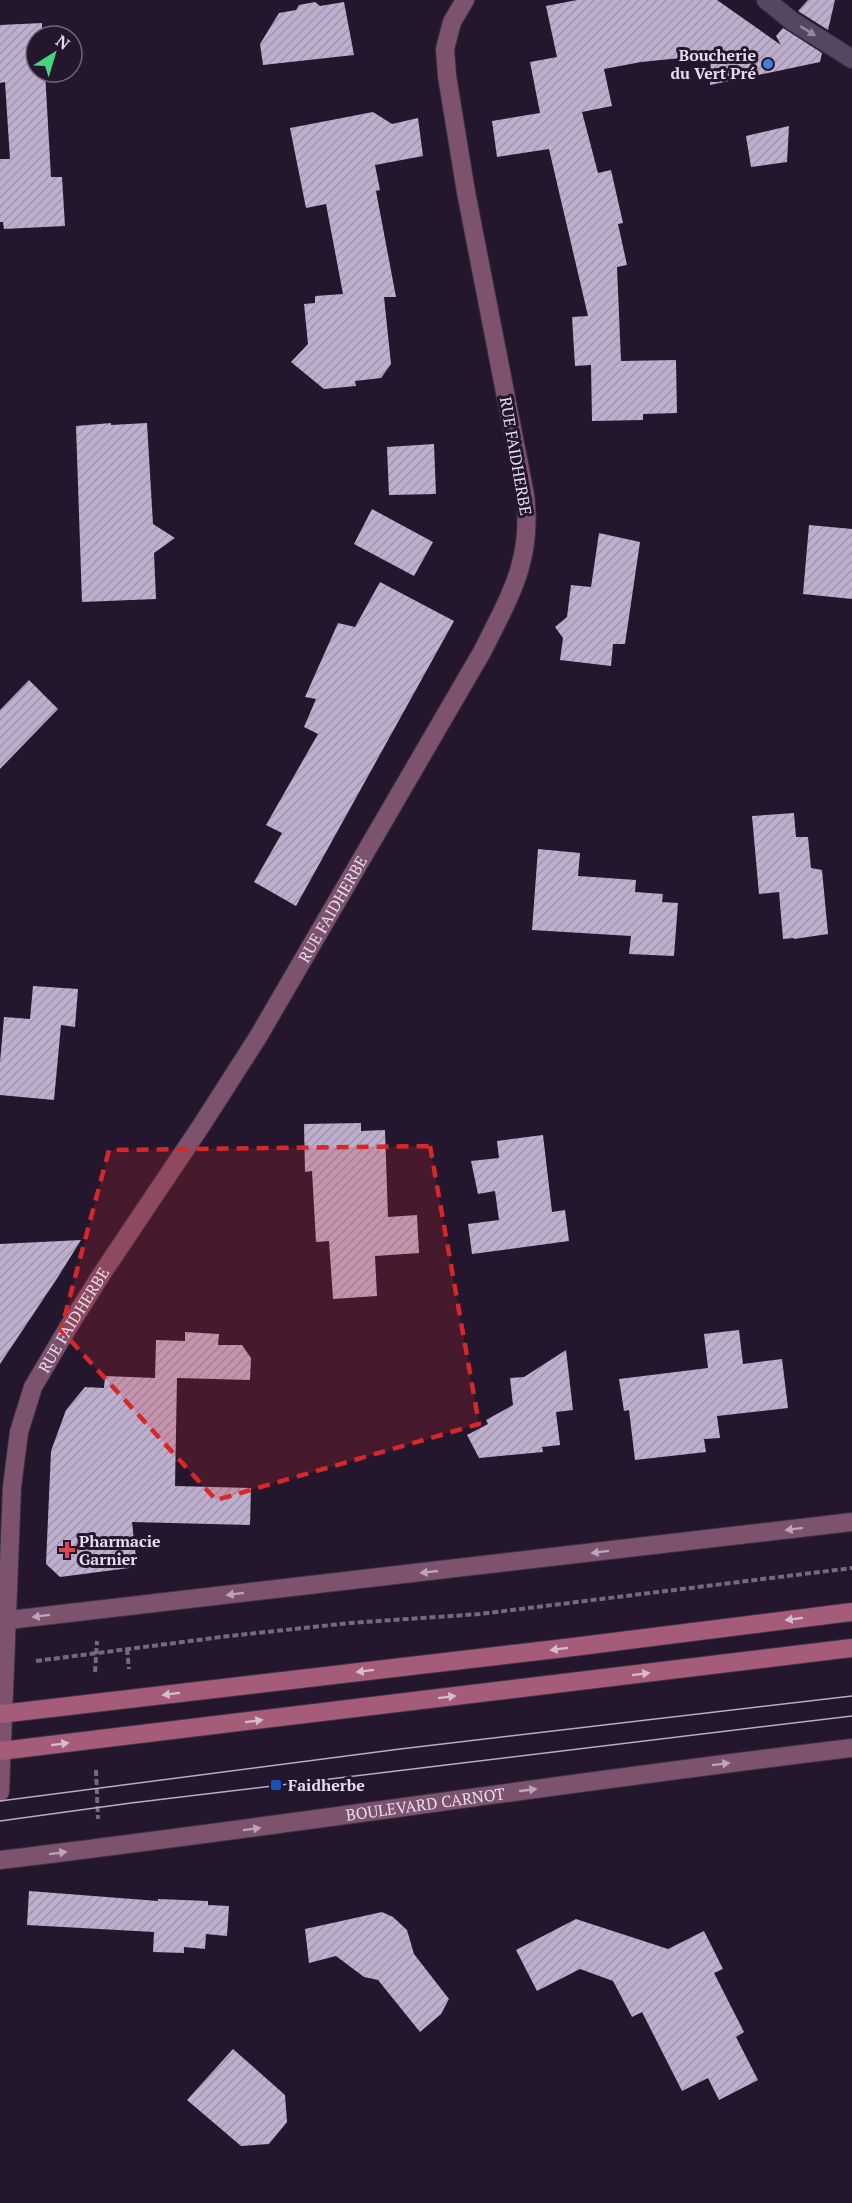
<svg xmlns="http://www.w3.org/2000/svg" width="852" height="2203" font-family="'PT Serif',serif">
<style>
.building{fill:url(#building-hatch)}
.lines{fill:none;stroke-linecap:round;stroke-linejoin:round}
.street-casing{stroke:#3c3245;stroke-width:20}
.secondary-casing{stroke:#3c3245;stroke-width:20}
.primary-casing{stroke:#3c3245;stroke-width:20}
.path{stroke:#74697d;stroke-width:4;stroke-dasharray:6 3;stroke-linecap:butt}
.street{stroke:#554762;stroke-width:18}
.secondary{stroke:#7d526d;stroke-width:18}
.primary{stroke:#a55c78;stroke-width:18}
.tram{stroke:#b7aebf;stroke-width:1.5}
.oneway{fill:#968aa1}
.oneway2{fill:#bba5ba}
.oneway3{fill:#d5bdd0}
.marked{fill:#d62828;fill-opacity:0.2;stroke:#d62828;stroke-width:4.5;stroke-dasharray:12 8;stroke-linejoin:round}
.shop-dot{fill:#3f7fe0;stroke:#23162d;stroke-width:2}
.health-dot{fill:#e0444e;stroke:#23162d;stroke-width:2}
.transit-dot{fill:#1a4fb4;stroke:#23162d;stroke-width:2}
.labels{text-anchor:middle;stroke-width:6;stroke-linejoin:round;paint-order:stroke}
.poi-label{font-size:16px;font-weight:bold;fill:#e5dded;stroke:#23162d;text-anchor:start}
.street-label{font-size:16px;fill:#e5dded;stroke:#23162d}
</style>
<defs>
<pattern id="building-hatch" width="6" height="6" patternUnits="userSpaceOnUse" patternTransform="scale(1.5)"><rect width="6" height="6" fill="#bfafcf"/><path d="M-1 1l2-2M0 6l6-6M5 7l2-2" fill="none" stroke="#a094ad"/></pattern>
</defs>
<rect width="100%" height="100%" fill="#23162d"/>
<g class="building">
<polygon points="577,0 717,0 781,45 776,36 783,28 822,53 820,62 710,85 711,55 641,62 604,69 612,106 582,112 598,173 611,170 623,223 618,224 627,265 617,267 621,361 676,360 677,413 643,414 643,420 592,421 591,365 575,366 572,317 588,316 549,149 497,157 492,121 540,113 530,62 557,57 546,6"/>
<polygon points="808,0 835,0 828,30 798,11"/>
<polygon points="315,2 320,6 344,2 354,55 263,65 260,44 279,13 296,10 299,5"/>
<polygon points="42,23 42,36 36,36 36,72 45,72 51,177 62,177 65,226 4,229 3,222 0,222 0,159 10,159 5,82 0,83 0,25"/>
<polygon points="373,112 392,124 418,118 423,156 375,165 380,190 376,191 396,297 384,297 391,364 381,378 355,381 356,386 324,389 291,362 308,344 304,304 315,303 315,296 343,294 326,204 306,208 290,128"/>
<polygon points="789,126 787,162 751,167 746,136"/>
<polygon points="111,423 111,425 147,423 153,524 175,538 154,553 156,599 82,602 76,426"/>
<polygon points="434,444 436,494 389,495 387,447"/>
<polygon points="372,509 433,542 414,576 354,544"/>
<polygon points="809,525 852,529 852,599 803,594"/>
<polygon points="599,533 640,542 625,644 613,644 611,666 560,660 563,638 555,627 567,617 571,585 591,587"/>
<polygon points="380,582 454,621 296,906 254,882 282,833 266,825 318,734 304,727 316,699 305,697 338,623 355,627"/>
<polygon points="29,680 58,709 0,769 0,710"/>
<polygon points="794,813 796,837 808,837 811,868 822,870 828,934 794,939 794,938 783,939 779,892 759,894 752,816"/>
<polygon points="538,849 580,853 578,876 636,880 635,892 663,894 662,902 678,903 674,956 629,954 631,936 532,930"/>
<polygon points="33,986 78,989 75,1027 61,1025 54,1100 0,1095 0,1062 4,1017 30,1019"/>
<polygon points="361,1123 361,1131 385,1130 388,1217 417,1215 419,1253 375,1256 377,1296 333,1299 329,1241 316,1242 312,1171 305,1172 304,1124"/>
<polygon points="543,1135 552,1212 565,1210 569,1241 472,1254 468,1224 499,1220 495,1191 478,1194 471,1161 499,1158 497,1141"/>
<polygon points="81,1240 58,1277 0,1364 0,1244"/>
<polygon points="739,1330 743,1364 782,1359 788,1408 717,1416 720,1438 704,1439 706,1452 635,1460 629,1410 624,1411 619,1379 708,1368 704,1334"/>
<polygon points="185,1332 219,1334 218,1345 242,1345 251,1358 250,1380 177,1378 175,1486 251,1488 250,1525 132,1522 137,1567 60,1577 46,1564 51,1451 66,1410 85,1387 104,1388 105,1376 155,1378 156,1340 185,1341"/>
<polygon points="566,1350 573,1410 556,1412 560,1445 542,1447 543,1452 479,1458 467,1435 488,1424 486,1420 513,1405 510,1378 524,1377"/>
<polygon points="29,1891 158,1901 158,1899 208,1901 208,1905 229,1906 227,1936 206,1934 205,1949 184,1947 184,1953 153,1952 154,1932 27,1925"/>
<polygon points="382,1912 393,1917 407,1930 414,1954 449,1999 441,2014 420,2032 378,1980 364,1977 336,1956 309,1963 305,1929"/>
<polygon points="576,1919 668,1949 704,1931 723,1969 714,1973 744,2032 736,2037 758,2080 719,2100 708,2078 682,2091 642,2012 632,2017 613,1981 580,1969 537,1991 516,1950"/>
<polygon points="233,2049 285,2095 287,2122 269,2144 241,2146 187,2100"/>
</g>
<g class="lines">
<g class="street-casing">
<polyline id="street" points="766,0 792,21 852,59"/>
</g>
<g class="secondary-casing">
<g id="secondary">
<polyline points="0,1621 852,1522"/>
<path id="s1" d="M0 1792 12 1487 19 1432 33 1387 69 1326 103 1272 201 1126 258 1037 482 652C510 596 533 560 525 495L466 192 447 76 445 49 452 22 465 0"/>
<path id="s2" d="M0 1860C284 1826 568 1782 852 1748"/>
</g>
</g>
<g class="primary-casing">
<g id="primary">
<polyline points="0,1714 565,1648 852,1612"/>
<polyline points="0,1751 852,1648"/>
</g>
</g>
<g class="path">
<polyline points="127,1649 129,1669"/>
<polyline points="36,1661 229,1636 350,1623 480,1614 852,1568"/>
<polyline points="95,1672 97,1641"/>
<polyline points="96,1770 98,1819"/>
</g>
<use href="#street" class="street"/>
<use href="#secondary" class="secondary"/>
<use href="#primary" class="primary"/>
<g class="tram">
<polyline points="0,1801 400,1749 852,1696"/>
<polyline points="0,1821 131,1803 852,1716"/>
</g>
</g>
<defs><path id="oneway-solid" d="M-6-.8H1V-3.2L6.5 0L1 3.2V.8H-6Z" transform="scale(1.5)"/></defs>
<use class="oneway" href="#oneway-solid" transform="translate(808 31) rotate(32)"/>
<g class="oneway2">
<use href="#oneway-solid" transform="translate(794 1529) rotate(173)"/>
<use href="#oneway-solid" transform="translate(600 1552) rotate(173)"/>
<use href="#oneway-solid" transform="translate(429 1572) rotate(174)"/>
<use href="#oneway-solid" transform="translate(235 1594) rotate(173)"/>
<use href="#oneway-solid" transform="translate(41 1616) rotate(173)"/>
<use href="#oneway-solid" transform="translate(721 1764) rotate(-7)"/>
<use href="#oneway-solid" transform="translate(528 1790) rotate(-8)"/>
<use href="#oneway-solid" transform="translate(252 1829) rotate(-7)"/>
<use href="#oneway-solid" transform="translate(58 1853) rotate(-7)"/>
</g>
<g class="oneway3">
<use href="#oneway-solid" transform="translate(794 1619) rotate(173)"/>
<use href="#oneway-solid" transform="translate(559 1649) rotate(173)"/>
<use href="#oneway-solid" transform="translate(365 1671) rotate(173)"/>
<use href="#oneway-solid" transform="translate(641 1674) rotate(-7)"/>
<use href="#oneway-solid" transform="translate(171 1694) rotate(173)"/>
<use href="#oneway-solid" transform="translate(447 1697) rotate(-7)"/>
<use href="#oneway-solid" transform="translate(254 1721) rotate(-7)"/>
<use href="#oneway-solid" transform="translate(60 1744) rotate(-7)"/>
</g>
<path class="marked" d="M430 1146 479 1424 216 1500 61 1330 109 1150Z"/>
<circle class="shop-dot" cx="768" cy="64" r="6"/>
<path class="health-dot" d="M64 1541h6v6h6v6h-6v6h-6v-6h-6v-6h6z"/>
<rect class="transit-dot" x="270" y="1779" width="12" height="12" rx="3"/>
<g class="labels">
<g class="poi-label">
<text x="756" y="61" text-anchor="end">Boucherie<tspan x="756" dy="18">du Vert Pré</tspan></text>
<text x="79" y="1547">Pharmacie<tspan x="79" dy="18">Garnier</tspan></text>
<text x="288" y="1791">Faidherbe</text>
</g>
<g class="street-label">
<text transform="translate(516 456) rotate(80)" y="6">RUE FAIDHERBE</text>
<text dy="6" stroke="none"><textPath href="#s1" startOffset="972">RUE FAIDHERBE</textPath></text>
<text dy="6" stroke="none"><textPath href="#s1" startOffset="486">RUE FAIDHERBE</textPath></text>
<text dy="6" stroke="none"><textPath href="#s2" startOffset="429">BOULEVARD CARNOT</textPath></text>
</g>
</g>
<g transform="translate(54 54) rotate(37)"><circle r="28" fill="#23162d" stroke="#71667a" stroke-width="1.5"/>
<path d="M0-4.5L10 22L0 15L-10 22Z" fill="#42d77c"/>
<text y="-9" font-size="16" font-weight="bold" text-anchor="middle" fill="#e5dded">N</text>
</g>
</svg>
